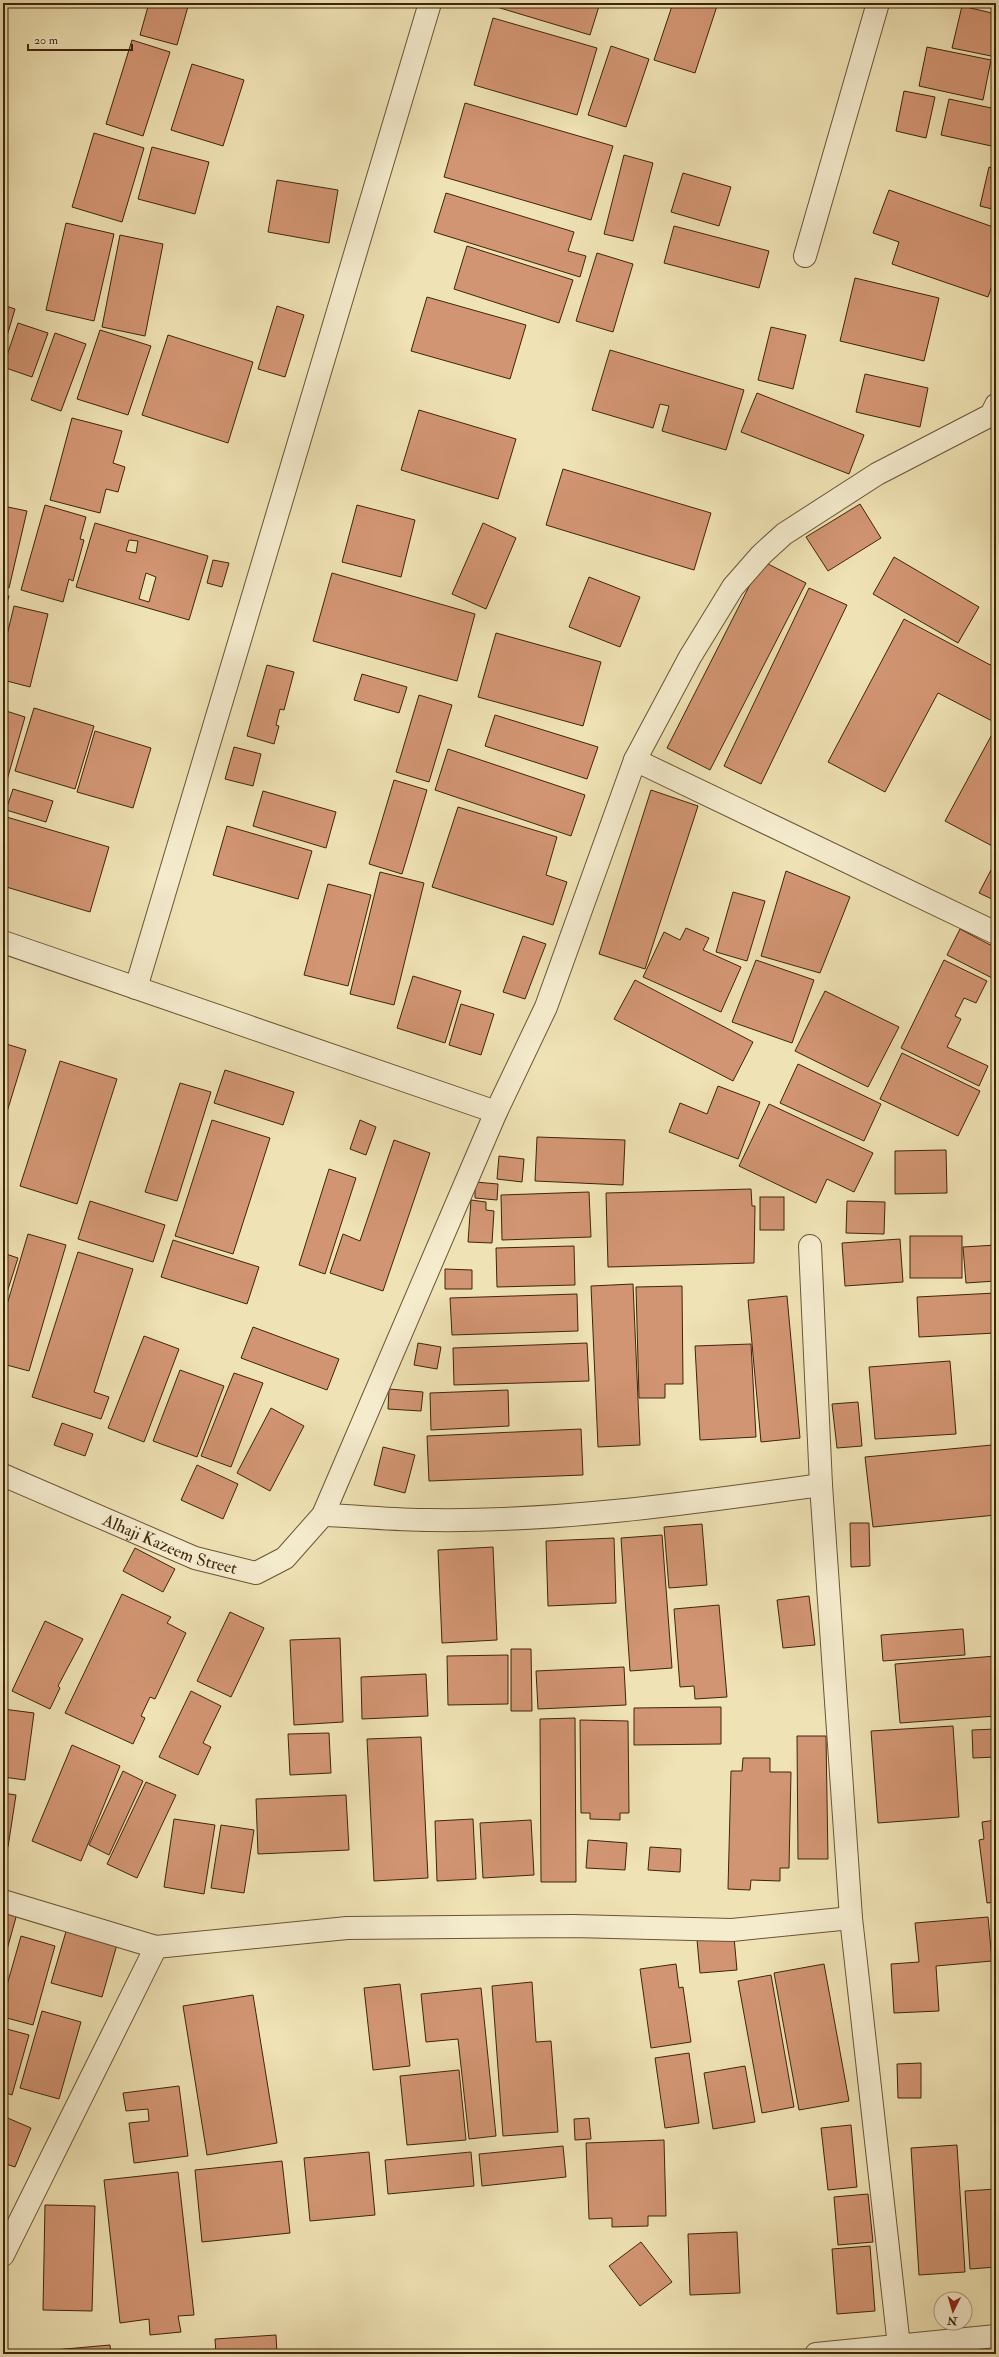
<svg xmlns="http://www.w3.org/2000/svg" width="999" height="2357" font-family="'IM FELL Double Pica',serif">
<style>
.building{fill:#d29573;stroke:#3e250a;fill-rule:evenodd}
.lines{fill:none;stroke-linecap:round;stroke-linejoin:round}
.minor-casing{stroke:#6a5434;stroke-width:24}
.minor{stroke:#f5ecce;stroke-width:22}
.labels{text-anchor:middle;stroke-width:3;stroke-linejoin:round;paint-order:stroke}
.street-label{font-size:17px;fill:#3e250a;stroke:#f5ecce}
</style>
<rect width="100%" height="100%" fill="#efe2b4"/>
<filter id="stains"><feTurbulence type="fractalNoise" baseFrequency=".005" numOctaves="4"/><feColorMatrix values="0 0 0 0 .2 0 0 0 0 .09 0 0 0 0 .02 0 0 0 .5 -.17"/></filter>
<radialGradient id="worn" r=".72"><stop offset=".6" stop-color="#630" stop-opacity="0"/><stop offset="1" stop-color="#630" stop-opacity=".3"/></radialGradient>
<g class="building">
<polygon points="149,3 189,3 177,45 140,35"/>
<polygon points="490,3 600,3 590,35 490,5"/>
<polygon points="673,3 718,3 695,73 654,60"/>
<polygon points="962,6 996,14 996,57 952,48"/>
<polygon points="493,18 597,48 577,115 474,85"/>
<polygon points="132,40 170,52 143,136 106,124"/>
<polygon points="611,46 649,59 626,127 588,115"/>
<polygon points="927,47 991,60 983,100 919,86"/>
<polygon points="192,64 244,80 223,146 171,130"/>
<polygon points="904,91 935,97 926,138 896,131"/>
<polygon points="949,99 996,109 996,147 941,135"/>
<polygon points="465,103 613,146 591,220 444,177"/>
<polygon points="94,133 144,148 122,222 72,207"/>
<polygon points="152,147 209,162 195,214 138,199"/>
<polygon points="624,155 653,163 633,241 604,234"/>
<polygon points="989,167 996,169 996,210 980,206"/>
<polygon points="683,173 731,187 719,226 671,212"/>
<polygon points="277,180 338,190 329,243 268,232"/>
<polygon points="889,190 996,228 996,284 993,283 988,297 892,264 899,242 873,233"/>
<polygon points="446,193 574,232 568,251 586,256 580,277 434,232"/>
<polygon points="66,223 114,234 94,321 46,310"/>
<polygon points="674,226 769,251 759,288 664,263"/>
<polygon points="120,235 163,244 145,336 102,327"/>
<polygon points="467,246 573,280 559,323 454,289"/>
<polygon points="597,253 633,264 613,332 576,321"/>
<polygon points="855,278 939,298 924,361 840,341"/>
<polygon points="427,297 526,325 510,379 411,351"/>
<polygon points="3,305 15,309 7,336 3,335"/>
<polygon points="277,306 304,315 285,377 258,369"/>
<polygon points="18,323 48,333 32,377 3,367"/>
<polygon points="771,327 806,335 793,389 758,380"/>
<polygon points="100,330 151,346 128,415 77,399"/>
<polygon points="55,333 86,344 61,411 31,400"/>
<polygon points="168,335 253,362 228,443 142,415"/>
<polygon points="610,350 744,390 726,450 662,431 669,406 660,404 653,428 592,410"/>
<polygon points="865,374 928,388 920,427 856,412"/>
<polygon points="757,393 864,435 849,474 741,432"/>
<polygon points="419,410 516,439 498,499 401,470"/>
<polygon points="72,418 122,431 113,463 125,467 118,492 106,489 100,513 50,500"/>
<polygon points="563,469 711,513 694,570 546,525"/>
<polygon points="860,504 881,538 828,571 806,537"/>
<polygon points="45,505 86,517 80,539 84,540 73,581 69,579 63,602 21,590"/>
<polygon points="357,505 415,520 401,577 342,562"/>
<polygon points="3,506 27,511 9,588 3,587"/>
<path d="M95 523 208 556 189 620 76 587ZM129 540 138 541 136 553 126 551ZM146 573 156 577 149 602 139 599Z"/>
<polygon points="483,523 516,538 486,609 452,594"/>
<polygon points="894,557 979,607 958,643 873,594"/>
<polygon points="213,560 229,563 222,587 207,583"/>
<polygon points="762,561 806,583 710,770 667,748"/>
<polygon points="332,573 475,614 457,681 313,641"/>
<polygon points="589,577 640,597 620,647 569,627"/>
<polygon points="809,588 847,605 761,784 724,766"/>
<polygon points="3,595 9,596 3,616"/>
<polygon points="14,606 48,614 30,687 3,680 3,652"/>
<polygon points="904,619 996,668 996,723 938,693 885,792 828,762"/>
<polygon points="496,633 601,662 583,726 478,697"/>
<polygon points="267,665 294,672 284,710 280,709 276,725 279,726 274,744 247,736"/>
<polygon points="362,674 407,687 399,713 354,700"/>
<polygon points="419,695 452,705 429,782 396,772"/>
<polygon points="34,708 94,726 75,789 15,771"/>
<polygon points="3,710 25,717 5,787 3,787"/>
<polygon points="495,715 598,747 587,779 485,746"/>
<polygon points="996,727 996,848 945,821"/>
<polygon points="95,731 151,748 133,808 77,792"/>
<polygon points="234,747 261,754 253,786 225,779"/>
<polygon points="448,749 585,795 571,836 435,790"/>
<polygon points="394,780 427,790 402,874 369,864"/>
<polygon points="13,789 53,801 46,822 6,810"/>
<polygon points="651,790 698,806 645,969 599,954"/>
<polygon points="263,791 336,812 326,848 253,826"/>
<polygon points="458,807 557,837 546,875 567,882 553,925 432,887"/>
<polygon points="3,816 109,847 90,912 3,886"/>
<polygon points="227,826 312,851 298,899 213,875"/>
<polygon points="991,870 996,872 996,901 979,893"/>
<polygon points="786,871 850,897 820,973 761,956"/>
<polygon points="380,872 424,883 394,1005 350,994"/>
<polygon points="328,884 371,895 348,986 304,975"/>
<polygon points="733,892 765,901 747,961 716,952"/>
<polygon points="686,928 709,938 703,950 741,967 721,1012 643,977 664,932 680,940"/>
<polygon points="960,929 996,948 996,980 947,955"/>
<polygon points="523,936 546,944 525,999 503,992"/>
<polygon points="756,960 814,980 792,1043 732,1022"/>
<polygon points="944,960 987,981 976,1003 964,998 955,1016 961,1019 947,1047 988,1066 979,1086 901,1048"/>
<polygon points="413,976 461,991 445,1043 397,1028"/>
<polygon points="635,980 753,1042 733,1081 614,1019"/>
<polygon points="825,991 899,1027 868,1087 795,1051"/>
<polygon points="461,1004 494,1014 481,1055 449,1045"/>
<polygon points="3,1043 26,1050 3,1125"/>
<polygon points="902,1053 980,1091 958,1136 880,1099"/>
<polygon points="60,1061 117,1079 77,1204 20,1186"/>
<polygon points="798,1064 881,1104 864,1141 780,1103"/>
<polygon points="225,1070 294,1092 283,1125 214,1103"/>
<polygon points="180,1083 211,1092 177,1201 145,1192"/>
<polygon points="718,1086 760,1102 738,1159 669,1132 680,1103 707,1114"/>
<polygon points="769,1104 873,1153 854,1192 827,1179 816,1203 739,1166"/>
<polygon points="212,1120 270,1138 233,1254 175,1236"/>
<polygon points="360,1120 376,1127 366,1155 350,1149"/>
<polygon points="537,1137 625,1140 623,1185 535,1181"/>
<polygon points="394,1140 430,1153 383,1291 330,1273 343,1234 360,1241"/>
<polygon points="946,1150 947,1193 895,1194 895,1151"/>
<polygon points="499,1156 524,1159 522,1182 497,1179"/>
<polygon points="329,1169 356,1178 325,1274 299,1265"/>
<polygon points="475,1182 498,1184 497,1200 475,1198"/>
<polygon points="751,1189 752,1206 755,1206 754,1263 608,1267 606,1193"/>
<polygon points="589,1192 591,1237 502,1240 501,1195"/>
<rect x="760" y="1197" width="24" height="33"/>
<polygon points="471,1200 486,1202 486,1210 494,1211 492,1243 468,1242"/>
<polygon points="90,1201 165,1225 153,1262 78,1239"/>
<polygon points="847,1201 885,1202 884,1234 846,1233"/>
<polygon points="28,1234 66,1245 29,1371 3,1364 3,1318"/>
<rect x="910" y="1236" width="52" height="42"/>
<polygon points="900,1239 903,1282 845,1286 842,1243"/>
<polygon points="173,1240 259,1267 247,1304 161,1277"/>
<polygon points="996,1245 996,1281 966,1283 963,1247"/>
<polygon points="574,1246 575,1285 497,1287 496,1248"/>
<polygon points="78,1252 133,1269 94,1392 109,1397 101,1419 32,1397"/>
<polygon points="3,1253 18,1258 3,1305"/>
<polygon points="445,1269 472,1270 472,1289 445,1289"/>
<polygon points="633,1284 640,1445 598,1447 591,1286"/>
<polygon points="682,1286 683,1384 665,1384 665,1398 639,1398 636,1287"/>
<polygon points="996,1293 996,1333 919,1337 917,1297"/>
<polygon points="577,1294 578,1331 452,1335 450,1298"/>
<polygon points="787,1296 800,1438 761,1442 748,1300"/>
<polygon points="253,1327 339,1359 327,1390 241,1358"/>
<polygon points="144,1336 179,1349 144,1442 108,1428"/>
<polygon points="418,1343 441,1347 437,1369 414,1365"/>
<polygon points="587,1343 589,1381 454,1385 453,1348"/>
<polygon points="751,1344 756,1437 700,1440 695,1346"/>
<polygon points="950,1361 956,1434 875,1439 869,1367"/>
<polygon points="180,1370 224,1386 197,1457 153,1441"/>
<polygon points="234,1373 263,1383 231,1467 201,1456"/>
<polygon points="389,1389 423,1392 421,1411 388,1409"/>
<polygon points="508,1390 509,1426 431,1430 430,1393"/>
<polygon points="858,1402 862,1446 837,1448 832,1404"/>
<polygon points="271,1408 304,1426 270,1491 237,1473"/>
<polygon points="62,1423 93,1434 85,1456 54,1445"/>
<polygon points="581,1429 583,1475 429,1481 427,1436"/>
<polygon points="992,1445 996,1482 996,1515 873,1527 865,1457"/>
<polygon points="383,1447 415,1455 405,1493 374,1485"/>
<polygon points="197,1465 238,1484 223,1519 181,1500"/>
<polygon points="850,1523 869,1523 870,1566 851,1567"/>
<polygon points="702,1524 707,1585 669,1588 664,1527"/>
<polygon points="662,1535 672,1668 630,1671 621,1538"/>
<polygon points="614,1538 616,1603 548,1606 546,1541"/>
<polygon points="493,1547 497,1640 442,1643 438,1550"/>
<polygon points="135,1548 175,1569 163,1592 123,1571"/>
<polygon points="122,1594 171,1617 167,1623 186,1633 155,1699 150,1697 141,1716 145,1718 133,1744 65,1713"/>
<polygon points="809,1596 815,1645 783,1648 777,1600"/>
<polygon points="719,1605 727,1697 695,1699 694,1686 680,1687 674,1609"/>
<polygon points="230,1612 264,1628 231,1697 197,1681"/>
<polygon points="45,1621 83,1639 58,1686 60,1688 50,1709 12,1691"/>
<polygon points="963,1629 965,1655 883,1661 881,1635"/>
<polygon points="340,1638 343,1722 294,1725 290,1640"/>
<polygon points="511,1649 531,1649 532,1711 511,1711"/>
<polygon points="508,1655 508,1704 448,1705 447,1656"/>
<polygon points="996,1656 996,1716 900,1723 895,1664"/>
<polygon points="624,1667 626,1705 538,1709 536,1671"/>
<polygon points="426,1674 428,1716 362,1719 361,1677"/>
<polygon points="191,1691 221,1706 203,1743 211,1747 198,1775 159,1757"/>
<polygon points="721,1707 721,1744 634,1745 634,1708"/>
<polygon points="3,1709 34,1713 25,1780 3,1777"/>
<polygon points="575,1718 576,1882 541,1882 540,1719"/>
<polygon points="580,1720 628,1721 629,1813 620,1813 620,1820 590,1819 590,1813 581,1813"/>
<polygon points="953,1726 959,1817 878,1823 871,1731"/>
<polygon points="996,1729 996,1757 973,1758 972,1730"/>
<polygon points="329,1733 331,1773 290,1775 288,1734"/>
<polygon points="797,1736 826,1736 828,1859 798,1859"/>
<polygon points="421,1737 428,1878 374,1881 367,1739"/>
<polygon points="72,1745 120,1766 81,1861 32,1841"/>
<polygon points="743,1758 770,1758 770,1772 791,1772 789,1868 780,1868 780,1881 751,1880 750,1890 728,1889 731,1771 742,1771"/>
<polygon points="123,1771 143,1781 109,1855 89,1845"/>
<polygon points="146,1782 176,1795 137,1878 107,1864"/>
<polygon points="3,1793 16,1795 8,1847 3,1846"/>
<polygon points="346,1795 349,1850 258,1854 256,1799"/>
<polygon points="174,1819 215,1825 204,1894 164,1887"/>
<polygon points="473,1819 476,1879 437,1881 435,1821"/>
<polygon points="531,1820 534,1875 483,1878 480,1823"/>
<polygon points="996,1820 996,1902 987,1903 979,1840 984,1839 982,1822"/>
<polygon points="221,1825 254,1830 244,1893 211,1888"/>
<polygon points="588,1840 627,1843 625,1870 586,1868"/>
<polygon points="650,1847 681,1849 680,1872 648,1870"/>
<polygon points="3,1906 18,1910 3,1964"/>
<polygon points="988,1917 992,1961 936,1966 939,2011 894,2013 891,1964 919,1962 915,1923"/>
<polygon points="67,1928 118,1941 102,1997 51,1983"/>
<polygon points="21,1936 55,1946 33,2025 3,2017 3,1999"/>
<polygon points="734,1937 737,1970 700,1973 697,1940"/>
<polygon points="676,1964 679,1988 683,1987 691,2042 651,2048 640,1969"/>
<polygon points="824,1964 849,2101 799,2110 774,1973"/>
<polygon points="771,1975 794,2107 762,2113 738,1981"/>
<polygon points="532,1982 536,2042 551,2041 558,2132 503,2136 492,1986"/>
<polygon points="400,1984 410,2066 373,2070 364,1988"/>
<polygon points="481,1988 496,2136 469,2139 458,2039 426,2042 421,1994"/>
<polygon points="253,1995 277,2143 207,2155 183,2006"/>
<polygon points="42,2011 81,2022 59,2099 20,2088"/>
<polygon points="3,2028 29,2035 12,2095 3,2092"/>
<polygon points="689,2053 699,2123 665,2128 655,2058"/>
<polygon points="921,2063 921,2098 898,2098 897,2064"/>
<polygon points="745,2066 755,2122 713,2129 704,2073"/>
<polygon points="459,2070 466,2140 407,2145 400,2076"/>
<polygon points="179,2086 188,2156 134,2163 129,2123 149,2121 148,2109 126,2111 123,2093"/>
<polygon points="3,2116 31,2128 15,2167 3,2163"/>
<polygon points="589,2118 591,2139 575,2140 574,2119"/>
<polygon points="851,2125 857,2187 828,2190 821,2128"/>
<polygon points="664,2140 666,2216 648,2216 648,2226 612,2227 612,2218 589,2219 586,2143"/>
<polygon points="957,2145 965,2272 919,2275 911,2148"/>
<polygon points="563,2146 566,2177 482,2186 479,2154"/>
<polygon points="369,2152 375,2215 310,2221 304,2158"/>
<polygon points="471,2152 474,2186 388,2194 385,2160"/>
<polygon points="282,2161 290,2233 202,2242 195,2170"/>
<polygon points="178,2172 194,2315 178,2316 181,2332 150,2335 149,2319 120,2323 104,2180"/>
<polygon points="996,2189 996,2267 970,2269 965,2191"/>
<polygon points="868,2194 873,2242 838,2245 834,2197"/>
<polygon points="45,2205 95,2206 92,2311 43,2310"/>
<polygon points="737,2232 740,2293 690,2295 688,2234"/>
<polygon points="641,2242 672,2282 640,2306 609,2266"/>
<polygon points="870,2246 875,2311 837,2314 832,2249"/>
<polygon points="276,2335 277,2354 216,2354 215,2339"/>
<polygon points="110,2345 111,2354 20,2354 20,2353"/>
</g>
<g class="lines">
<g class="minor-casing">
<g id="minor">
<polyline points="805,256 878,3"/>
<polyline points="635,760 996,933"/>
<polyline points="3,942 496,1112"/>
<polyline points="136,988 430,3"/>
<polyline points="810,1246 821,1485 851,1918 899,2346"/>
<path id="s1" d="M3 1475 195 1558 256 1573 285 1558 323 1515 496 1112 546 1007 635 760 690 657 733 587 761 555 784 534 877 474 991 415 996 405"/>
<path d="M323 1515C358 1516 393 1520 429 1520 560 1522 691 1503 821 1485"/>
<polyline points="3,1901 156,1947 347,1928 573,1926 732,1930 851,1918"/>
<polyline points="3,2255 156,1947"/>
<polyline points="816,2354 996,2336"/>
</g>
</g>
<use href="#minor" class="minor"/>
</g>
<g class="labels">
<g class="street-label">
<text dy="6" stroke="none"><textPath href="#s1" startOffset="181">Alhaji Kazeem Street</textPath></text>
</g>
</g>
<rect width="999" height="2357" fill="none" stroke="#efe2b4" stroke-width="16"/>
<rect x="4" y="4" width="991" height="2349" fill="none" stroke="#3e250a" stroke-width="2"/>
<rect x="8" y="8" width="983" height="2341" fill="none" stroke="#3e250a"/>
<g transform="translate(953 2311) rotate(185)"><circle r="19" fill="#f5ecce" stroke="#ac9c80"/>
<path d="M0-3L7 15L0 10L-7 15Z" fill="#8f2418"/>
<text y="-6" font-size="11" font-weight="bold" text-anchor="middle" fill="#3e250a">N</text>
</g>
<path d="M28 44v6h104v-6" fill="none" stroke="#3e250a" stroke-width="2"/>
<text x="34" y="44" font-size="12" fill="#3e250a" stroke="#f5ecce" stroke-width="3" paint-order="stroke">20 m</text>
<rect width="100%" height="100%" filter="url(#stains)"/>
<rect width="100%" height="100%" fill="url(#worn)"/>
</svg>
